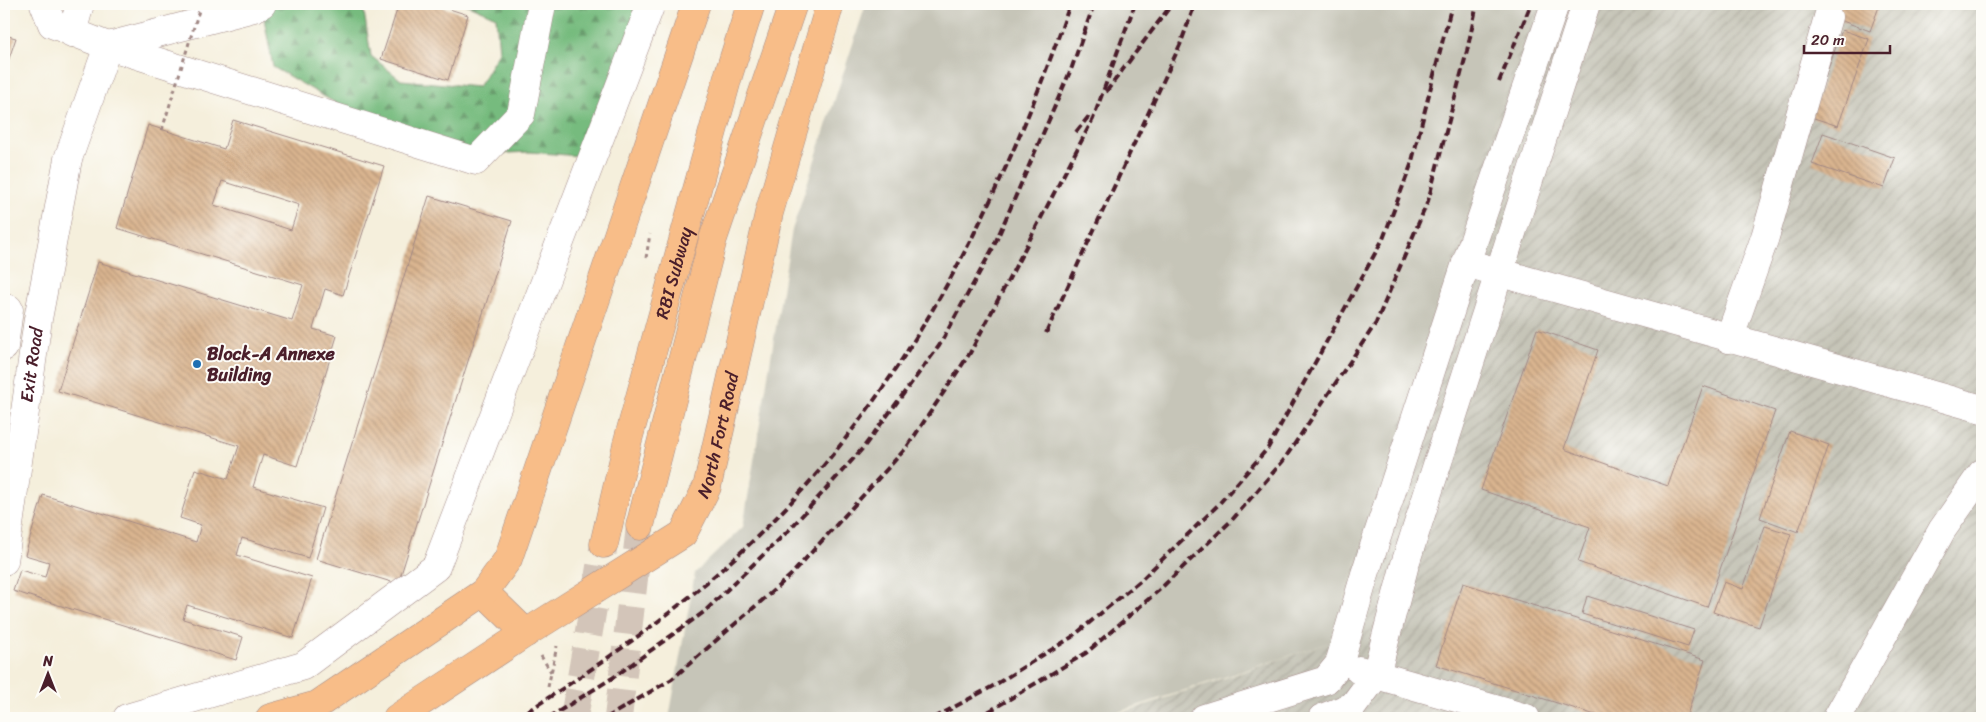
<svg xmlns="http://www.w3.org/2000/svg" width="1986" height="722" font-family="Sriracha,sans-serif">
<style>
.industrial{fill:url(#industrial-furrows)}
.railway{fill:#c6c5b8}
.forest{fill:url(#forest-firs);stroke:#606d54}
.building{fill:url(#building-back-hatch);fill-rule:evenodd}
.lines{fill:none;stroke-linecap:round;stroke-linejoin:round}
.major-tunnel{stroke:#d3c5b9;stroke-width:28;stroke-dasharray:28 14;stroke-linecap:butt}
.minor-casing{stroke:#a08784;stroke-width:29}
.major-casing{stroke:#a08784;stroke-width:29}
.path{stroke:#a08784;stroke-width:3;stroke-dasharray:4 4;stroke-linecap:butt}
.minor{stroke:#fff;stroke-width:28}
.major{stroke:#f8bd88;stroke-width:28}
.rail{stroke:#4a1f2b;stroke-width:4;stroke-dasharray:8 4;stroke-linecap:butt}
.path-bridge{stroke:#a08784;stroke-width:3;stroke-dasharray:4 4;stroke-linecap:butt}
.poi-dot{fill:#1f6fb2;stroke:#fdfcf7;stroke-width:2}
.labels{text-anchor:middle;stroke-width:4;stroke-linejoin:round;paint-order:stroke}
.street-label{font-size:18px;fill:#4a1f2b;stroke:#fdfcf7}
.poi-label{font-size:18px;font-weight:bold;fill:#4a1f2b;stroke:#fdfcf7;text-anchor:start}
</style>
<defs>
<pattern id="industrial-furrows" width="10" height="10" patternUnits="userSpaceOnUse" patternTransform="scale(1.25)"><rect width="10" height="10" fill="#c6c5b8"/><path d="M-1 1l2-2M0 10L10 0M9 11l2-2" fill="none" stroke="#aca99e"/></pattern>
<pattern id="forest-firs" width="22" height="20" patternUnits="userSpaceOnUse" patternTransform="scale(1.25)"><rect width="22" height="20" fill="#76bb7e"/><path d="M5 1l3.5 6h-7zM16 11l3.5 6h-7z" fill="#639767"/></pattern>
<pattern id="building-back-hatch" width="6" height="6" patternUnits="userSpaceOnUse" patternTransform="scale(1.25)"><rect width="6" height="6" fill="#dab590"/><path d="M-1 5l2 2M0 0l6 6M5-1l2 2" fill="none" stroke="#b39376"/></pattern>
</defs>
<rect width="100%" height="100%" fill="#fdfcf7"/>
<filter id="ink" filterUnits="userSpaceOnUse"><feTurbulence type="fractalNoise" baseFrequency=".02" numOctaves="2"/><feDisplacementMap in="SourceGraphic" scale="10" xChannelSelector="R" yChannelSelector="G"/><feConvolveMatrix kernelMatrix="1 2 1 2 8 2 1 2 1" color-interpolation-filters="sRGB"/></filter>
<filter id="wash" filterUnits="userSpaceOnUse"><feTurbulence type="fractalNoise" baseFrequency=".0096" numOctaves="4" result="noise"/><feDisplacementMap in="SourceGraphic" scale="20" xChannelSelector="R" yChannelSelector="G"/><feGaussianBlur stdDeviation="1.12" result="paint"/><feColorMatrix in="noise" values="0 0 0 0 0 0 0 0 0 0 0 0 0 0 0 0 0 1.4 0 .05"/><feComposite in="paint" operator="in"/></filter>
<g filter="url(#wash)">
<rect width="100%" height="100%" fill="#f5efdc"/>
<polygon class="industrial" points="1533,4 1982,4 1982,718 1106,718 1331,642"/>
<polygon class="railway" points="866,4 1533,4 1331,642 1101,718 669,718 695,573 743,527 792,230"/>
<polygon class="forest" points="272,4 358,4 364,12 371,56 401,80 478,87 499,52 496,17 466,4 641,4 579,156 530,152 446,156 383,135 332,101 273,67 263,13"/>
<g id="blocks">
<g class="building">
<polygon points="399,4 434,4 468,15 448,80 381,59"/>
<polygon points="1839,4 1880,4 1870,31 1834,18"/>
<polygon points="1842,30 1869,39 1838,126 1811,117"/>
<polygon points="4,35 16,38 4,73"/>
<path d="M233 120 384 166 343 295 325 289 313 329 337 336 297 466 263 455 253 487 323 508 308 558 242 538 237 555 312 578 293 638 187 605 183 619 243 637 236 660 13 591 20 570 45 577 49 562 25 555 43 495 196 542 201 525 180 518 195 469 228 479 239 446 58 391 98 262 292 321 303 285 117 228 148 125 224 149ZM222 181 299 205 291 230 214 205Z"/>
<polygon points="1823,133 1895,158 1884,188 1812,164"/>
<polygon points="429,196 512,221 398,584 316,559"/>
<polygon points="1537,329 1598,350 1564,449 1668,486 1703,386 1775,411 1707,607 1578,562 1590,527 1481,490"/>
<polygon points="1790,431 1829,445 1798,532 1760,518"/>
<polygon points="1765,526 1791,534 1759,627 1713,612 1724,582 1743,589"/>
<polygon points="1463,583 1705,660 1686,718 1605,718 1436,665"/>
<polygon points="1587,596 1694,630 1688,647 1582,614"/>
</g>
</g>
</g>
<g filter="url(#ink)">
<use href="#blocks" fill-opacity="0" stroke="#a08784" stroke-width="1"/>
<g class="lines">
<g class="major-tunnel">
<polyline points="574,718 604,544"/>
<polyline points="618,718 640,526"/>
</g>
<g class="minor-casing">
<g id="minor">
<polyline points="72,33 80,4"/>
<polyline points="108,46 476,161 521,114 542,4"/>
<polyline points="108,46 254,8 262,4"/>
<polyline points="1466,263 1555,4"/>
<polyline points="1729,339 1765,237 1828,17"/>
<polyline points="4,347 9,309"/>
<path id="s1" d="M4 561 38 319 68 159 108 46 52 24 44 4"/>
<polyline points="1359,670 1526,718"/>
<polyline points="127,718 303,666 436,567 651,4"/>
<polyline points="1204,718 1326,680 1339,664 1365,574 1466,263 1982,409"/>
<polyline points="1322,718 1353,706 1376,675 1405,564 1586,4"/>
<polyline points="1837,718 1942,530 1982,473"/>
</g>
</g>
<g class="major-casing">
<g id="major">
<polyline points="640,526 713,239 793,4"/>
<path id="s2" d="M604 544 628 440 729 73 751 4"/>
<polyline points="484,592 526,633"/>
<polyline points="270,718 317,705 484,592 508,559 696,4"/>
<path id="s3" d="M397 718 526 633 683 534 707 487 769 213 830 4"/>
</g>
</g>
<g class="path">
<polyline points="646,258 650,234"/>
<polyline points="541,656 551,672"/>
<polyline points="548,687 557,646"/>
</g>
<use href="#minor" class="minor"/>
<use href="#major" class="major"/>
<g class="rail">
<polyline points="1499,82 1531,4"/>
<polyline points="1106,92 1172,4"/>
<polyline points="1076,132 1089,116"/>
<polyline points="1046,333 1180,45 1195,4"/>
<path d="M517 718C608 660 698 598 774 520 913 379 1006 190 1070 4"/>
<polyline points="548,718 614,677 704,612 789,530 863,448 939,346 993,248 1072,67 1094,4"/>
<polyline points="606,718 672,679 790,576 907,447 970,353 1093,119 1135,4"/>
<polyline points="934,718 993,686 1072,637 1140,581 1218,505 1268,448 1383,239 1411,165 1452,4"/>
<polyline points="978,718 1086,653 1158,591 1232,520 1283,461 1376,323 1428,201 1467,51 1477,4"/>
</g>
<polyline class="path-bridge" points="162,130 201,4"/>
</g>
</g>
<circle class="poi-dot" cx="197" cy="364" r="5"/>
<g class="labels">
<g class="street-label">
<text dy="6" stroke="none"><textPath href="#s2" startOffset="280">RBI Subway</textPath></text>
<text dy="6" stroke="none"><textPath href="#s1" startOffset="198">Exit Road</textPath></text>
<text dy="6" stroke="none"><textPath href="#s3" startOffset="446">North Fort Road</textPath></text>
</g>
<g class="poi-label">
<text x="207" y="360">Block-A Annexe<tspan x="207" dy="21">Building</tspan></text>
</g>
</g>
<rect width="1986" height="722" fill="none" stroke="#fdfcf7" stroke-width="20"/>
<g transform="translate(48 674)" stroke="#fdfcf7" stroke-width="4" paint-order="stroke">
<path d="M0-4L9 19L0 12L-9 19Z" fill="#4a1f2b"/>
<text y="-8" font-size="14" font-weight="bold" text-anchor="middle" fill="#4a1f2b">N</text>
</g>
<path d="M1804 45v8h86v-8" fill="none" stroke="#4a1f2b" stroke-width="2.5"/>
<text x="1811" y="45" font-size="15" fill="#4a1f2b" stroke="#fdfcf7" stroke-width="4" paint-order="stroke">20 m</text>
</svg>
